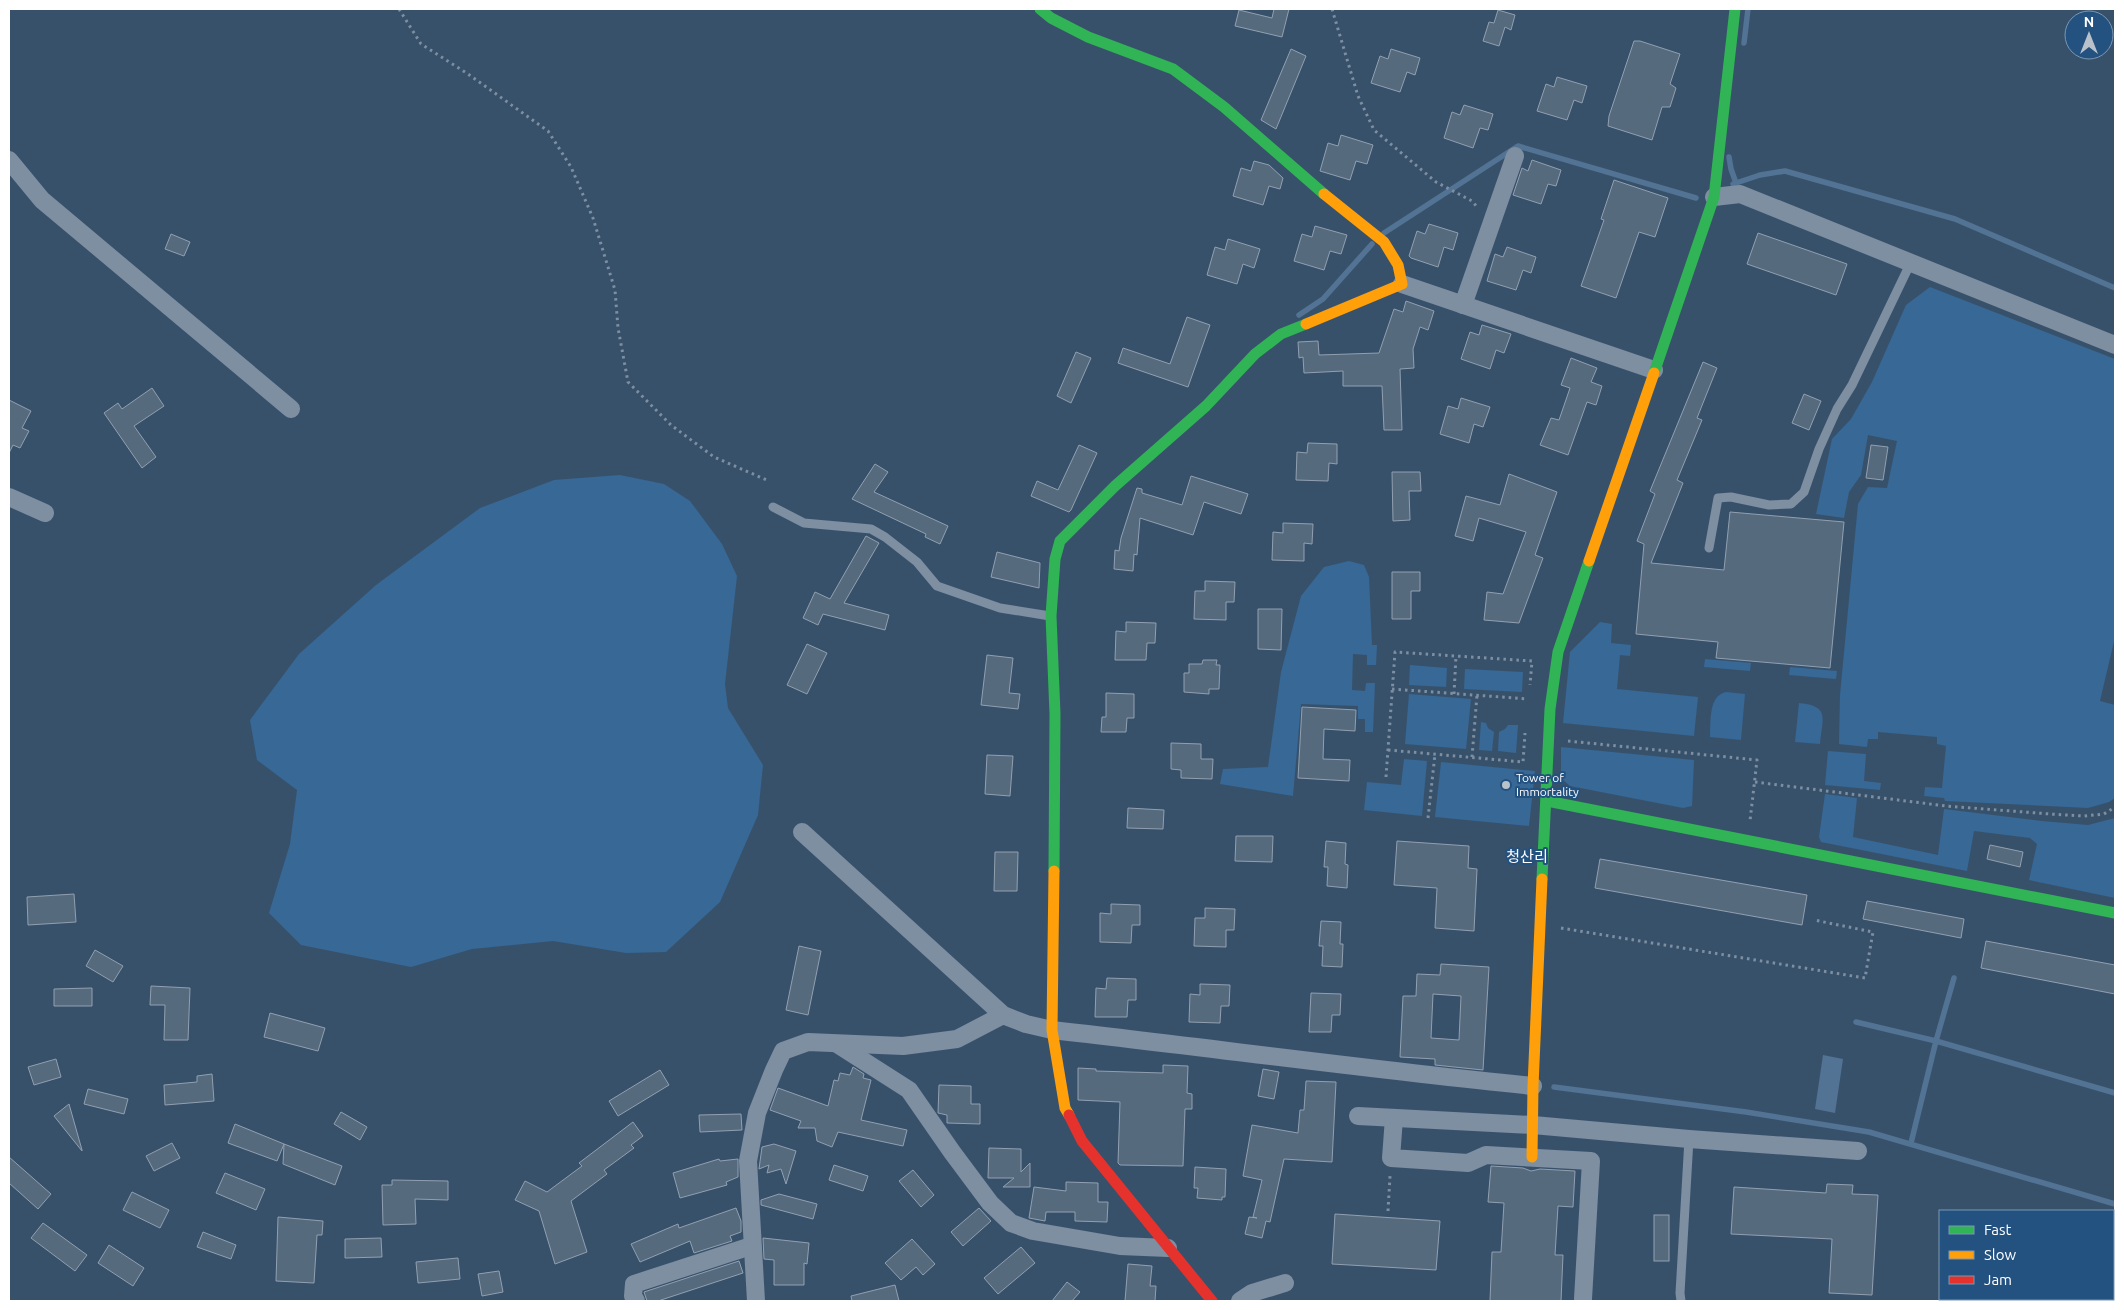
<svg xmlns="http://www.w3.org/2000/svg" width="2124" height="1310" font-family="Ubuntu,'Noto Sans KR',sans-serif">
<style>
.green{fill:#376896}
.water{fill:#527393}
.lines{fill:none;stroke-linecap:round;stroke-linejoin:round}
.stream{stroke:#527393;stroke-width:5.5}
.building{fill:#566a7e;stroke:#91a0b0;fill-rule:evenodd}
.path{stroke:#7d8fa1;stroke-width:3;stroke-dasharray:2.5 4;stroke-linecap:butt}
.lane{stroke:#7d8fa1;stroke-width:9}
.street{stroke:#7d8fa1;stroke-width:18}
.fast{stroke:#30b455;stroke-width:11}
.slow{stroke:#ff9f0a;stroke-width:11}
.jam{stroke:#e5322d;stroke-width:11}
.poi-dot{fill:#b9c2cb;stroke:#235180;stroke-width:2}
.labels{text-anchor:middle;stroke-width:4;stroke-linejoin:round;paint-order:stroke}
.poi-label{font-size:12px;fill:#fff;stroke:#235180;text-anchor:start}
.quarter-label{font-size:15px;fill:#fff;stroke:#235180}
</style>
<rect width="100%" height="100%" fill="#38516b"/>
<g class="green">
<polygon points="1930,287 2115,359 2115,637 2100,701 2115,705 2115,798 2109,802 2088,808 1945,801 1944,798 1924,796 1925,787 1942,788 1946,746 1937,744 1937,737 1878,732 1878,739 1868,739 1867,747 1839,744 1840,695 1858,504 1868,487 1887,488 1897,441 1868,435 1861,475 1849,492 1844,518 1816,514 1832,439 1851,419 1872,382 1906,305"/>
<polygon points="620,475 664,484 690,501 722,544 737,576 725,684 728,708 763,765 758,815 720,902 666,952 626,953 553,941 472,949 411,967 301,945 269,913 290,844 297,790 257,760 250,720 299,654 376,585 480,508 554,480"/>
<polygon points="1349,561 1364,565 1369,577 1372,645 1377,645 1376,665 1367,665 1367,655 1353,654 1352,690 1365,691 1366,683 1375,683 1373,732 1365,732 1365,719 1358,719 1358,706 1301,704 1293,796 1220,784 1223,769 1268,767 1281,672 1301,596 1324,567"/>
<polygon points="1600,622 1612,624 1611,643 1631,645 1630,656 1620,655 1617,689 1698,697 1694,736 1563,723 1570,652"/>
<polygon points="1705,659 1751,663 1750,671 1704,667"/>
<polygon points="1410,665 1447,668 1446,687 1409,685"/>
<polygon points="1790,667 1837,671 1836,679 1789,675"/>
<polygon points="1465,669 1523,672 1522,692 1464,689"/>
<path d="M1726 692 1745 694 1741 740 1710 737C1711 722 1708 696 1726 692Z"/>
<polygon points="1409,694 1471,699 1466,749 1405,744"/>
<path d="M1799 703C1831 706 1822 719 1820 744L1795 742Z"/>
<polygon points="1481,722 1486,723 1488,728 1494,732 1492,751 1479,750"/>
<polygon points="1508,725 1518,725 1516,753 1498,751 1499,732 1505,729"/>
<polygon points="1561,747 1694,760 1692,806 1683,808 1570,786 1561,778"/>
<polygon points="1828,751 1866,754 1864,781 1881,783 1880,790 1825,785"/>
<polygon points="1404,759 1427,761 1422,816 1364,810 1367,782 1401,785"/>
<polygon points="1441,762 1535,771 1529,826 1435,817"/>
<polygon points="1825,794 1857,798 1853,837 1938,855 1944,809 2042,821 2088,825 2115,818 2115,898 2029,880 2037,844 2030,838 1974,831 1967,871 1821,842 1819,837"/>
</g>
<polygon class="water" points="1823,1055 1843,1059 1835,1113 1815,1109"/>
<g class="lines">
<g class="stream">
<polyline points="1744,43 1748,9"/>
<polyline points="1729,157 1731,169 1736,183"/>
<polyline points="1733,184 1760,175 1785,171 1955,219 2115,288"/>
<polyline points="1384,233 1518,146 1696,198"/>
<polyline points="1299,315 1323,299 1372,244"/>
<polyline points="1856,1022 1936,1041 2115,1093"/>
<polyline points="1554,1087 1746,1112 1869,1132 2115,1204"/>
<polyline points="1911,1143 1936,1041 1954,978"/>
</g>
</g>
<g class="building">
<polygon points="1274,9 1289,9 1282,37 1235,26 1239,10 1272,18"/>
<polygon points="1498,10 1515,15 1511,30 1505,27 1499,46 1483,41 1489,22 1494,23"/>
<polygon points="1634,41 1640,41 1680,54 1670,84 1676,88 1670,107 1662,107 1652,140 1608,126 1609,116"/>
<polygon points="1291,49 1306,56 1276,129 1261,120"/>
<polygon points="1391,49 1420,58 1415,75 1407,72 1400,92 1371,83 1380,56 1388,59"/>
<polygon points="1557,77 1587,86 1582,103 1574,100 1567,120 1537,111 1546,84 1554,87"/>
<polygon points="1464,105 1493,114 1488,130 1480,128 1473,148 1444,138 1452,112 1460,115"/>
<polygon points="1341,135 1373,145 1367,164 1356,161 1350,180 1320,171 1328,143 1338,146"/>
<polygon points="1532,160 1561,170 1556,186 1548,184 1541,204 1513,195 1522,168 1528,171"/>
<polygon points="1254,161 1269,165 1283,178 1280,189 1269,186 1263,205 1233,196 1241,168 1251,171"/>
<polygon points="1614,180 1668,198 1655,237 1639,232 1616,298 1581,286 1604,220 1601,219"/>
<polygon points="1429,224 1458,233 1453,250 1444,247 1438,267 1411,258 1409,256 1417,231 1425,234"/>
<polygon points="1315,226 1347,235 1341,254 1330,251 1324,270 1294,261 1302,234 1312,237"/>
<polygon points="1758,233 1847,264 1836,295 1747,264"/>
<polygon points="171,234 190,242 184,256 165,249"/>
<polygon points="1228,239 1260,249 1254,268 1243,264 1237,284 1207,275 1215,247 1225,250"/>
<polygon points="1507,247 1536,257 1531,273 1523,270 1516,290 1487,281 1495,254 1503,257"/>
<polygon points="1406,301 1434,311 1428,330 1420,327 1413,349 1414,368 1400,369 1402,430 1384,430 1382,386 1343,386 1343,371 1304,373 1303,357 1299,358 1298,342 1318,341 1319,355 1379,353 1394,309 1403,312"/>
<polygon points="1187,317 1210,325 1188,387 1118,363 1123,348 1170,364"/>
<polygon points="1482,325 1511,334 1504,353 1496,350 1490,369 1461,359 1470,332 1479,335"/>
<polygon points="1076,352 1091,358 1071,403 1057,396"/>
<polygon points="1571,358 1597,368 1591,382 1602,386 1596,405 1587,402 1568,455 1540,445 1551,418 1559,420 1570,388 1561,385"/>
<polygon points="1703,362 1717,368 1697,418 1702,420 1677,480 1683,483 1651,563 1724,570 1730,512 1844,522 1830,668 1716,658 1718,642 1636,634 1644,544 1637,541 1655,494 1650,491"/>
<polygon points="152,388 164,406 134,426 156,457 142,468 104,413 118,403 122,409"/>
<polygon points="1804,394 1821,401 1809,430 1792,423"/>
<polygon points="1461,398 1490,407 1483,427 1474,424 1469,443 1440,434 1448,406 1458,409"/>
<polygon points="9,400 31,411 22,428 29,431 20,448 13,445 9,453"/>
<polygon points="1308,443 1337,444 1337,464 1329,463 1328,481 1296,480 1297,452 1307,453"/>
<polygon points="1079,445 1097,453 1071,510 1069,512 1031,496 1037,481 1058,490"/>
<polygon points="1871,445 1888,447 1883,480 1866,478"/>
<polygon points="875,464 888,472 874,492 948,526 940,544 925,537 926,534 852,499"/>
<polygon points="1392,472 1420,472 1421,491 1409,491 1410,520 1393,521"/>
<polygon points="1509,474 1557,492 1535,555 1543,558 1519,623 1484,620 1487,592 1503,594 1526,532 1479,518 1473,541 1455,536 1466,496 1500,505"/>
<polygon points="1191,476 1248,494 1241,514 1204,502 1193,535 1140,518 1137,555 1134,554 1133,571 1114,569 1115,550 1119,551 1121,538 1137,488 1142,489 1142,493 1182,505"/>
<polygon points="1283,523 1313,524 1312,544 1304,543 1304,561 1272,560 1273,532 1283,533"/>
<polygon points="866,536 879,543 844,603 889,615 885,630 823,614 818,625 803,618 815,592 830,599"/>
<polygon points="997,552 1040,563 1039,588 991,577"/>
<polygon points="1392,572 1420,572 1420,591 1411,591 1411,619 1392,619"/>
<polygon points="1205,581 1235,582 1234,602 1226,602 1226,620 1194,619 1195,591 1205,591"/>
<polygon points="1258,609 1282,609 1281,650 1258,649"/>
<polygon points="1126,622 1156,623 1155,643 1147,643 1146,660 1115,660 1116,631 1126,632"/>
<polygon points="807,644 827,653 807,694 787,685"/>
<polygon points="987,655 1013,658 1009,693 1020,694 1018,709 981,705"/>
<polygon points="1203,660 1217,660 1216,665 1220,665 1219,689 1209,689 1209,694 1184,692 1184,673 1189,673 1189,664 1202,664"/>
<polygon points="1106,693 1134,694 1134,718 1127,718 1126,732 1101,732 1102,717 1106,717"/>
<polygon points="1302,707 1356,710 1355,731 1324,729 1323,759 1350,760 1349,781 1298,778"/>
<polygon points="1171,743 1201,744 1201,759 1213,759 1212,779 1181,778 1181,770 1171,769"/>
<polygon points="987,755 1013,756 1010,796 985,794"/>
<polygon points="1128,808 1164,810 1163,829 1127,828"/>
<polygon points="1236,836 1273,836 1272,862 1235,861"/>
<polygon points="1326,841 1346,843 1345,864 1348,865 1347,888 1327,886 1328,867 1324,867"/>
<polygon points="1397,841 1469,846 1468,868 1477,869 1474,931 1435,928 1437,888 1394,885"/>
<polygon points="1990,845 2023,852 2020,867 1987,859"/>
<polygon points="995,852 1018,852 1017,891 994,891"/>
<polygon points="1600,859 1807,895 1802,925 1595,888"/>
<polygon points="74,894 76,922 28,925 27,897"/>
<polygon points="1867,901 1964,919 1961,938 1863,919"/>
<polygon points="1111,904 1140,905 1140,925 1132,925 1131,943 1100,942 1100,913 1111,914"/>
<polygon points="1205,908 1235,909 1234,930 1226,930 1226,947 1194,946 1195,918 1205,918"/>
<polygon points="1321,921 1341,922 1340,944 1343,944 1342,967 1322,966 1323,946 1319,946"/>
<polygon points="1986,941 2115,965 2115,994 1981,968"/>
<polygon points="799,946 821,951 808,1015 786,1010"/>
<polygon points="95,950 123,966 113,982 86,966"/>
<path d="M1441 964 1489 967 1483 1070 1435 1065V1059L1400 1057 1403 996H1416L1417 974 1440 975ZM1433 994 1461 996 1459 1040 1431 1038Z"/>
<polygon points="1107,978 1136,979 1136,1000 1128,1000 1127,1017 1095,1017 1096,988 1106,989"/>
<polygon points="1200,984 1230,985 1229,1006 1221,1006 1220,1023 1189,1022 1190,994 1200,995"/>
<polygon points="151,986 190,988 188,1040 164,1040 165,1005 150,1005"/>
<polygon points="92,988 92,1006 54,1006 54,989"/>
<polygon points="1311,993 1341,994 1340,1015 1332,1015 1331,1032 1309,1032"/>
<polygon points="270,1013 325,1028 318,1051 264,1037"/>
<polygon points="56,1059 61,1077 34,1085 28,1067"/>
<polygon points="1163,1065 1188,1066 1187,1093 1192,1094 1192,1109 1185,1109 1183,1166 1120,1165 1118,1163 1120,1102 1078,1100 1078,1068 1096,1069 1096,1071 1163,1073"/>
<polygon points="853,1067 864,1074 863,1078 871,1080 861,1120 907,1130 903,1146 838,1132 832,1147 817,1141 815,1128 798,1128 801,1121 770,1110 778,1088 828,1106 834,1080 838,1081 840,1073 850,1075"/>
<polygon points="1263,1069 1279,1072 1274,1099 1258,1096"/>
<polygon points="660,1070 669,1085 618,1116 609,1101"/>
<polygon points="212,1074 214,1101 165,1105 164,1085 197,1082 197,1076"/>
<polygon points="1306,1081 1336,1082 1332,1162 1284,1159 1270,1222 1266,1221 1262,1238 1245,1234 1249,1217 1257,1218 1253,1217 1262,1180 1243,1176 1252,1125 1298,1133 1300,1110 1304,1110"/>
<polygon points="939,1085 971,1086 971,1104 980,1104 980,1124 947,1123 947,1115 938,1113"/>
<polygon points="88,1089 128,1099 124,1114 84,1104"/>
<polygon points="69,1104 82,1150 82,1151 54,1116"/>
<polygon points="341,1112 367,1127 360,1140 334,1124"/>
<polygon points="741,1114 742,1130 700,1132 699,1115"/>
<polygon points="633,1122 643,1136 631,1145 634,1148 604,1170 607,1174 571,1201 587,1252 555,1264 539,1211 515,1200 525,1181 547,1192 582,1166 579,1163"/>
<polygon points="235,1124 284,1144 277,1161 228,1143"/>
<polygon points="172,1143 180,1158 154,1171 146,1156"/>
<polygon points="284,1144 342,1166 335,1185 283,1164"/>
<polygon points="774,1144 796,1151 786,1184 781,1169 767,1173 769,1165 759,1169 762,1147"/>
<polygon points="989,1148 1021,1149 1021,1172 1030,1163 1030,1187 1003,1187 1014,1178 988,1178"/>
<polygon points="9,1157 51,1194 38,1209 9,1183"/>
<polygon points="719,1159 720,1161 738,1159 738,1177 726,1182 727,1185 680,1198 673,1173"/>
<polygon points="834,1165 868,1176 863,1191 829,1180"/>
<polygon points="1491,1166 1523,1168 1531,1171 1540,1169 1575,1171 1573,1207 1558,1206 1555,1255 1563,1255 1561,1301 1490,1301 1492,1252 1501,1252 1504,1203 1488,1202"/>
<polygon points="1195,1167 1226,1169 1225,1197 1222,1197 1222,1200 1197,1198 1198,1188 1194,1188"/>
<polygon points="913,1170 934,1195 921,1207 899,1181"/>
<polygon points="225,1173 265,1189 256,1210 216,1193"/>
<polygon points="392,1180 448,1181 448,1200 415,1199 416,1224 383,1225 382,1185 392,1185"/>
<polygon points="1066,1182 1098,1183 1098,1202 1108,1202 1107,1222 1075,1221 1075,1212 1046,1212 1045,1221 1029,1218 1034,1187 1066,1191"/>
<polygon points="1827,1184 1853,1185 1852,1194 1878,1195 1872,1295 1829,1293 1832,1239 1731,1234 1734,1187 1826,1193"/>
<polygon points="132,1192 169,1210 160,1228 123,1210"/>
<polygon points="779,1194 817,1204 813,1219 761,1205 761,1200"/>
<polygon points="736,1208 741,1221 741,1232 730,1236 732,1241 694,1253 690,1241 640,1262 631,1244 678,1224 679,1228"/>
<polygon points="979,1208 991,1221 963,1246 951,1232"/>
<polygon points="1335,1214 1440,1221 1436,1270 1332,1264"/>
<rect x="1654" y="1215" width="15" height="46"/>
<polygon points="278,1217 323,1221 322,1235 317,1235 314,1283 276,1281"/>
<polygon points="43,1223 87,1255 75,1271 31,1238"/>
<polygon points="203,1232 236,1245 231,1259 197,1247"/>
<polygon points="381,1238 382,1257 345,1258 345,1239"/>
<polygon points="763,1238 809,1243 807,1264 804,1263 804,1285 774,1285 774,1260 764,1259"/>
<polygon points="912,1239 935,1264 923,1275 916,1267 901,1280 885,1263"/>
<polygon points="109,1245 144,1268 133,1286 98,1263"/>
<polygon points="1021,1247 1035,1263 998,1294 984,1278"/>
<polygon points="458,1258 460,1279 418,1283 416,1262"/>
<polygon points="739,1261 743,1273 658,1301 647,1301 644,1292"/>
<polygon points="1128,1264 1152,1266 1150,1286 1156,1286 1155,1301 1125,1301"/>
<polygon points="499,1271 503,1292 482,1296 478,1274"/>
<polygon points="1067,1282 1080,1292 1072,1301 1052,1301"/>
<polygon points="895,1285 899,1301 852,1301 851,1296"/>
</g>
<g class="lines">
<g class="path">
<polyline points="399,9 421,44 468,74 548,131 571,167 593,218 615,290 618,328 628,382 671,425 714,457 769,481"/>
<polyline points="1332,9 1358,96 1374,130 1436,182 1472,201 1478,208"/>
<polyline points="1392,689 1528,699"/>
<polyline points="1454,694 1456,656"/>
<polyline points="1568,741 1757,760 1750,821"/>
<polyline points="1388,750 1523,762 1525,733"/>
<polyline points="1472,757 1477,695"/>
<polyline points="1386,777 1395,652 1532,661 1530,685"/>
<polyline points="1755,782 1946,806 2050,814 2084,816 2104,814 2115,807"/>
<polyline points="1428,818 1435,754"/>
<polyline points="1561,928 1865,978 1873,932 1814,920"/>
<polyline points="1388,1211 1390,1176"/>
</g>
<g class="lane">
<polyline points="773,507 804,523 871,529 885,537 917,562 937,586 1000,608 1050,616"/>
<polyline points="1709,548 1718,498 1731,497 1769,505 1791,504 1804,492 1819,449 1837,409 1852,385 1911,262"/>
<polyline points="1681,1301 1680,1293 1689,1139"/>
</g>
<g class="street">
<polyline points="9,160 42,200 291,409"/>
<polyline points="1714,197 1740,194 2115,345"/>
<polyline points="1402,284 1654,370"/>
<polyline points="1463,305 1515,156"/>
<polyline points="9,497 45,513"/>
<path d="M802 832 1003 1015 1026 1024 1052 1030C1212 1048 1372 1070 1533 1086"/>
<polyline points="837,1044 909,1090 952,1152 990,1203 1011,1223 1033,1231 1120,1246 1168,1248"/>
<polyline points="1358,1116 1533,1125 1689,1139 1858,1151"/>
<polyline points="1394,1118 1391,1158 1468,1163 1486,1155 1591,1161 1583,1299"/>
<polyline points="636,1301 633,1296 634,1284 751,1246"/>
<polyline points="756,1301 748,1161 757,1113 774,1070 783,1051 808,1042 903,1046 957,1039 1003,1015"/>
<polyline points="1240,1301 1252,1293 1285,1283"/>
</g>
<g class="fast">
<polyline points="1040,9 1051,18 1088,37 1173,69 1224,107 1324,194"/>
<polyline points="1654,373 1714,197 1735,9"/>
<polyline points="1547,801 2115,913"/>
<polyline points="1054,871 1055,714 1051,616 1055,559 1060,541 1115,486 1206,406 1255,354 1281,334 1306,324"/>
<polyline points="1542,879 1550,709 1558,652 1589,561"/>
</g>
<g class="slow">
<polyline points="1306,324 1402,284 1398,265 1384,242 1324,194"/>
<polyline points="1589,561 1654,373"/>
<polyline points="1054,871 1052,1030 1065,1108 1069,1115"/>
<polyline points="1532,1157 1533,1086 1542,879"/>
</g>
<polyline class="jam" points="1069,1115 1082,1141 1212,1301"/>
</g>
<circle class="poi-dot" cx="1506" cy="785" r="5"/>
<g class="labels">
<g class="poi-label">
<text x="1516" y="782">Tower of<tspan x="1516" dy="14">Immortality</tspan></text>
</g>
<g class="quarter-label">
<text x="1527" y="862">청산리</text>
</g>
</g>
<rect width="2124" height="1310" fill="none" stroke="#ffffff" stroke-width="20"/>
<rect x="1939" y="1210" width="175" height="90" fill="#235180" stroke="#7b97b3"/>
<rect x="1949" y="1226" width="25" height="8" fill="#30b455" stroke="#7b97b3"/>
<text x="1984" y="1235" font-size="15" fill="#ffffff">Fast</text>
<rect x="1949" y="1251" width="25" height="8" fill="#ff9f0a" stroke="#7b97b3"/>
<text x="1984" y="1260" font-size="15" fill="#ffffff">Slow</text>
<rect x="1949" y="1276" width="25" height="8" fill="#e5322d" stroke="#7b97b3"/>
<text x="1984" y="1285" font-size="15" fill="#ffffff">Jam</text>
<g transform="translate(2089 35)"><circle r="24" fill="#235180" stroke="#7b97b3"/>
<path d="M0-4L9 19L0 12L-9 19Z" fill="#b9c2cb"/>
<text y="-8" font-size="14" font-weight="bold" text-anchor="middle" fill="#ffffff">N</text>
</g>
</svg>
